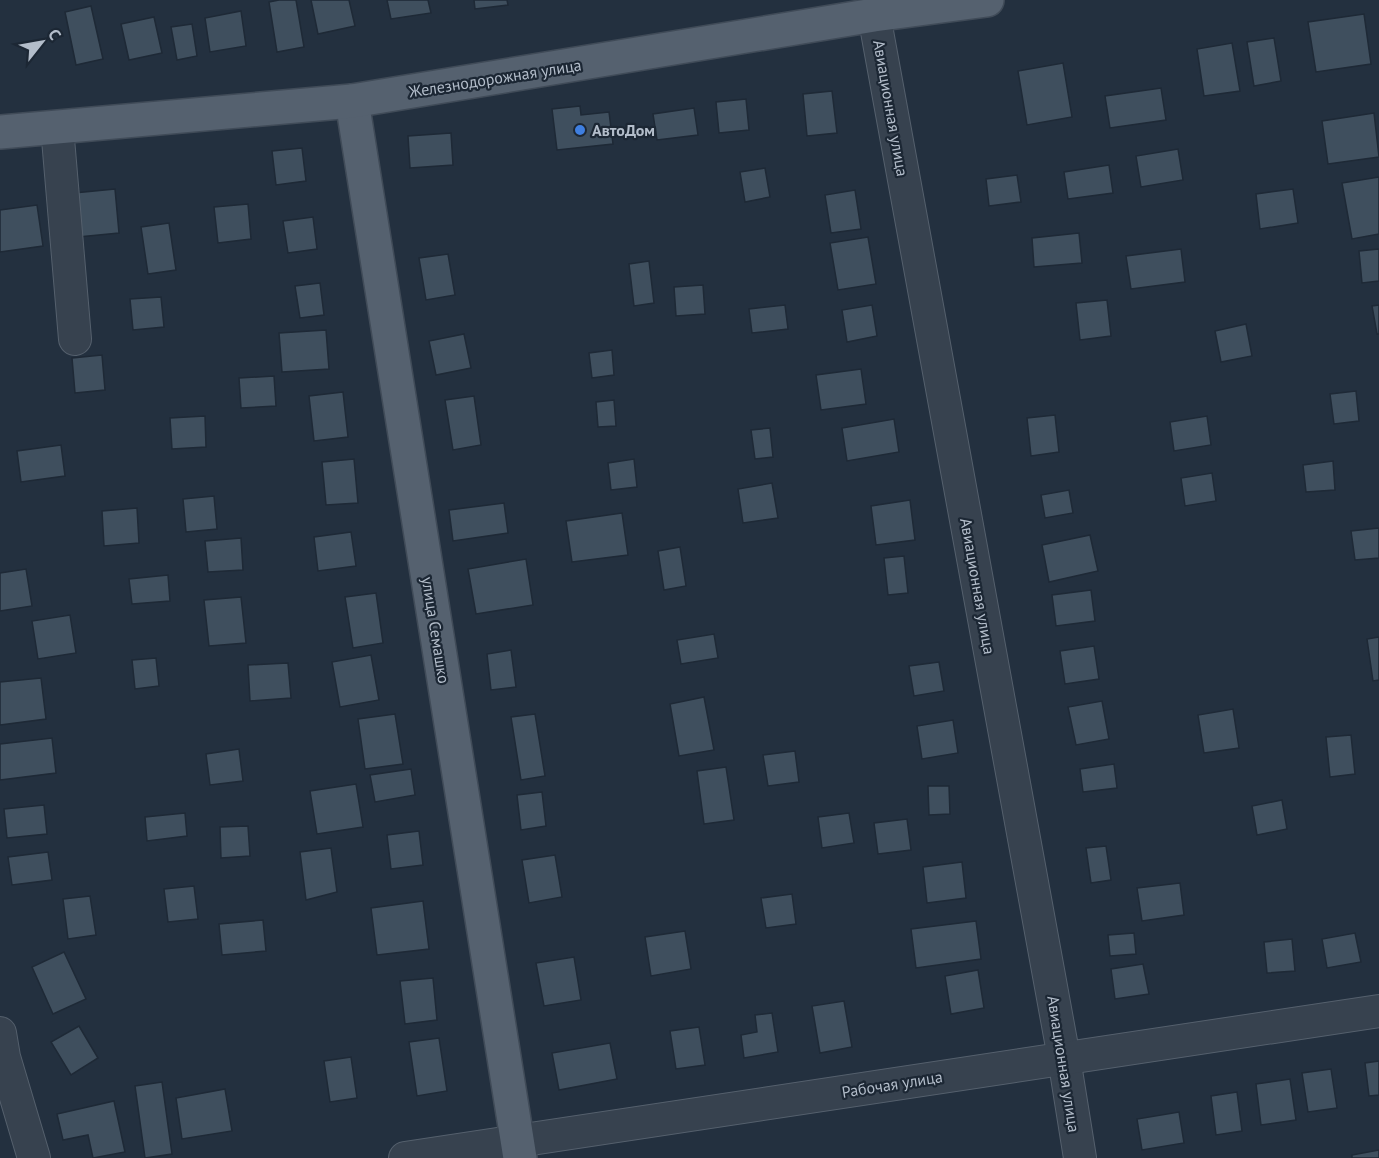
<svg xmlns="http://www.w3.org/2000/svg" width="1379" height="1158" font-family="'PT Sans',sans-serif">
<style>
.building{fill:#3f4f5e;stroke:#1e2936;stroke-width:1.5}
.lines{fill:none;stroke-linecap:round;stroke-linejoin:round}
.minor-casing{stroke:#55606d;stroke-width:34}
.major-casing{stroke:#404b58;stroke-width:36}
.minor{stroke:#37424f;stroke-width:32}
.major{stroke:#55616f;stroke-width:33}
.shop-dot{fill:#3f7fe0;stroke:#1c2734;stroke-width:2}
.labels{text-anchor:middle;stroke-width:4.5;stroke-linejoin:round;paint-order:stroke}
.street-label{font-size:16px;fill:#b3bdca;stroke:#1c2734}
.poi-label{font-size:16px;font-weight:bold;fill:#b3bdca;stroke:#1c2734;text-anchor:start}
</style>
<rect width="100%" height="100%" fill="#23303f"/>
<g class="building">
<polygon points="279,0 296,0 304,47 277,52 269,2"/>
<polygon points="311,0 349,0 355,26 318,34"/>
<polygon points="387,0 428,0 431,13 391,19"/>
<polygon points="474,0 507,0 508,5 475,9"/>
<polygon points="91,6 103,59 76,65 65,12"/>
<polygon points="241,11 246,46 210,52 205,18"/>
<polygon points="1364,14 1371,64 1316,72 1308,22"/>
<polygon points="154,17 162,53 129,60 121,24"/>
<polygon points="192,24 197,56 177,60 171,27"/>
<polygon points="1274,38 1281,81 1254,86 1247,42"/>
<polygon points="1232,43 1240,91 1204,96 1197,49"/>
<polygon points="1063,63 1072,117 1027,125 1018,71"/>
<polygon points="1161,88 1166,120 1110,128 1105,96"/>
<polygon points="832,91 837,133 807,136 803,94"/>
<polygon points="746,99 749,130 719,133 716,102"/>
<polygon points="580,106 581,115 609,112 613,144 557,150 552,109"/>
<polygon points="694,108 698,135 657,140 653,114"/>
<polygon points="1374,113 1379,157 1328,164 1322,121"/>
<polygon points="451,133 453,165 410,168 408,136"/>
<polygon points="302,148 306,181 276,185 272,151"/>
<polygon points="1178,149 1183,180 1141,187 1136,156"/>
<polygon points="1109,165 1113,193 1068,199 1064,172"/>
<polygon points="765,168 770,197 745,202 740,172"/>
<polygon points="1017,175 1021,202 989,206 986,179"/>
<polygon points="1379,177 1379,234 1352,239 1342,183"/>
<polygon points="115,189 119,233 78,237 74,193"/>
<polygon points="1293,189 1298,223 1260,229 1256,194"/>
<polygon points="855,190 861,229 831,233 825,195"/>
<polygon points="248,204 251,239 218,243 214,207"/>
<polygon points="37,205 43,246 0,252 0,210"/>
<polygon points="313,217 317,249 288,253 283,221"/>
<polygon points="169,223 176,270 148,274 141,227"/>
<polygon points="1079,233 1082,263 1034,267 1032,238"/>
<polygon points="868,237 876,284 838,290 830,243"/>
<polygon points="1181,249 1185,282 1131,289 1126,256"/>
<polygon points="1379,249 1379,281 1362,283 1359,251"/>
<polygon points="448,254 455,295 426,300 419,258"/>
<polygon points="649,261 654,303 634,306 629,264"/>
<polygon points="320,283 324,315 300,318 295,286"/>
<polygon points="703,285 705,314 676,316 674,287"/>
<polygon points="161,297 164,327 133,330 130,299"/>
<polygon points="1107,300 1111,336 1080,340 1076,303"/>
<polygon points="785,305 788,329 752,333 749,309"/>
<polygon points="872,305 877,336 847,342 842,310"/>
<polygon points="1379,305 1379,334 1377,334 1372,306"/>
<polygon points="1246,324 1252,356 1221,362 1215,331"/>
<polygon points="326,330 329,369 282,372 279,333"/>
<polygon points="464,334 471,368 436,375 429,341"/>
<polygon points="612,350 614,375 592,378 589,353"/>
<polygon points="102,355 105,390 75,393 72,358"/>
<polygon points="861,369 866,404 821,410 816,375"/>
<polygon points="274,376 276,406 241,408 239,378"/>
<polygon points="1356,391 1359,421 1334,424 1330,394"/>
<polygon points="343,392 348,437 314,441 309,396"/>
<polygon points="474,396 481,445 453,450 445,400"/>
<polygon points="614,400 616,426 598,427 596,402"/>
<polygon points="1055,415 1059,452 1031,456 1027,418"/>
<polygon points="205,416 206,447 172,449 170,418"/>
<polygon points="1207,416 1211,445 1174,451 1170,422"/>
<polygon points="894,419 899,452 847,461 842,428"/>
<polygon points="770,428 773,457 755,459 751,430"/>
<polygon points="61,445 65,476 21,482 17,451"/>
<polygon points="354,459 358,503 326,505 322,462"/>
<polygon points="634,459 637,487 611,490 608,463"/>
<polygon points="1333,461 1335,490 1306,492 1303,465"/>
<polygon points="1212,473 1216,501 1185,506 1181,478"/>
<polygon points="772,483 778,518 743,523 738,489"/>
<polygon points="1069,490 1073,513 1045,518 1041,495"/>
<polygon points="214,496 217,529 186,532 183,499"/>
<polygon points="910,500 915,540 876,545 871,506"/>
<polygon points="504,503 508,533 453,541 449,510"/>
<polygon points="137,508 139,543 104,546 102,511"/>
<polygon points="622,513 628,555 572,562 566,521"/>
<polygon points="1379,528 1379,558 1355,560 1351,531"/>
<polygon points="351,532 356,566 318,571 314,537"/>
<polygon points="1090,535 1098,571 1049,582 1042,545"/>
<polygon points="241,538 243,570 208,572 205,541"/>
<polygon points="680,547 686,586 664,590 658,551"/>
<polygon points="904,556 908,593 888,595 884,558"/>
<polygon points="526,559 533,605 476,614 468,569"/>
<polygon points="26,569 32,606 0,611 0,573"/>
<polygon points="168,575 170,601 132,604 129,579"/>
<polygon points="1091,590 1095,621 1056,626 1052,595"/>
<polygon points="376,593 383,643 353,648 345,597"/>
<polygon points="241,597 246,643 209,646 204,600"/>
<polygon points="70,615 76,653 38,659 32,621"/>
<polygon points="714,634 718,658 681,664 677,640"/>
<polygon points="1379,637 1379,680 1373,681 1367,639"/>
<polygon points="1094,646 1099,679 1065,684 1060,651"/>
<polygon points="511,650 516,687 491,690 487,654"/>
<polygon points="371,655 379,700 340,707 332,662"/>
<polygon points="156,658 159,686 135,689 132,660"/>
<polygon points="939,662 944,691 914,696 909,666"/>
<polygon points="288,663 291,698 250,701 248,665"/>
<polygon points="41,678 46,719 0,725 0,682"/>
<polygon points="704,697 714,750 679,756 670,704"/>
<polygon points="1102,701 1109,739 1076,745 1068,707"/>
<polygon points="1233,709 1239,748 1204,753 1198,715"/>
<polygon points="395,714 403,764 365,769 358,719"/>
<polygon points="535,714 545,776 521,780 511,717"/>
<polygon points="953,720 958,753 922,759 917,726"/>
<polygon points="1351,735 1355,774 1330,777 1326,737"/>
<polygon points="52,738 56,773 0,780 0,744"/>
<polygon points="239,749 243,781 210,785 206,754"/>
<polygon points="795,751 799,782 768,786 763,755"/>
<polygon points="1114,764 1117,788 1083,792 1080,769"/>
<polygon points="726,767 734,820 704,824 697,771"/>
<polygon points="411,769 415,795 375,802 370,775"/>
<polygon points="356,784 363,827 317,834 310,791"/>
<polygon points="928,786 949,786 950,814 929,815"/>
<polygon points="542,792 546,826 521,830 517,795"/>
<polygon points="1282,800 1287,829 1257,835 1252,806"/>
<polygon points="44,805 47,834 7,838 4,809"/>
<polygon points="185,813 187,836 147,841 145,817"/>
<polygon points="849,813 854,843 822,848 818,817"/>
<polygon points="907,819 911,850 878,854 874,823"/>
<polygon points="248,826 250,856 221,858 220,827"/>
<polygon points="419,831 423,865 391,869 387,835"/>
<polygon points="1106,846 1111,880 1091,883 1086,848"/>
<polygon points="331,848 337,892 306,900 300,852"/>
<polygon points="48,852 52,880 12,885 8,857"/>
<polygon points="555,855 562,897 529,903 522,860"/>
<polygon points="962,862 966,898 927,903 923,867"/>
<polygon points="1180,883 1184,915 1142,921 1137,888"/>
<polygon points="194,886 198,919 168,922 164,889"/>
<polygon points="792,894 796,924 766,928 761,898"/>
<polygon points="90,896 96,935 68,939 63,899"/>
<polygon points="423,901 429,949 377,955 371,908"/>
<polygon points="263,920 266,951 222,955 219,924"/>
<polygon points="976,921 981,959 916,968 911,929"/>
<polygon points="685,931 691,969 651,976 645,937"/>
<polygon points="1134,933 1136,954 1110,956 1108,935"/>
<polygon points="1355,933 1361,962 1327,968 1322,939"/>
<polygon points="1292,939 1295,971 1267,973 1264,942"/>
<polygon points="64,952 86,999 53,1014 32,967"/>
<polygon points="574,957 581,1000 544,1006 536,963"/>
<polygon points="1143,964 1149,994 1115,999 1111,969"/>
<polygon points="978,970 984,1008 951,1014 945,976"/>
<polygon points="433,978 437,1020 405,1024 400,981"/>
<polygon points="844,1001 852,1047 820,1053 812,1006"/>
<polygon points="772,1013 778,1052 744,1058 741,1035 757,1032 755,1015"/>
<polygon points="79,1026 98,1058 71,1075 51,1042"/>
<polygon points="699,1027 705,1065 676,1069 670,1031"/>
<polygon points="439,1038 447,1091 417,1096 409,1042"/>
<polygon points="610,1043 617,1079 559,1090 552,1053"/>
<polygon points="351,1057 357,1098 330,1102 324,1061"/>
<polygon points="1379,1061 1379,1095 1369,1096 1365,1063"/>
<polygon points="1331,1069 1337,1108 1308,1112 1302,1073"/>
<polygon points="1290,1079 1296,1120 1261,1125 1256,1084"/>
<polygon points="162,1082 172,1154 145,1158 135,1086"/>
<polygon points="225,1089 232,1131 182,1139 176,1098"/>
<polygon points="1237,1092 1242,1131 1216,1135 1211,1096"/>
<polygon points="114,1101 125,1152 93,1158 88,1135 63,1140 57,1114"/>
<polygon points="1179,1112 1184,1143 1142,1150 1137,1119"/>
<polygon points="1379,1150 1379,1158 1352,1158 1352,1155"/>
</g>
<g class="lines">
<g class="minor-casing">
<g id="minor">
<polyline points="874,15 1064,1058 1080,1158"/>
<polyline points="57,127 75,339"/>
<polyline points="0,1033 4,1057 34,1158"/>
<polyline points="405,1158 1379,1011"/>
</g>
</g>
<g class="major-casing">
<g id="major">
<polyline points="352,101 520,1158"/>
<polyline points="0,132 352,101 874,15 987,0"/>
</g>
</g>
<use href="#minor" class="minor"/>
<use href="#major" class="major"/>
</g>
<circle class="shop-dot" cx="580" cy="130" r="6"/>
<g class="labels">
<g class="street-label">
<text transform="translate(495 78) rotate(-9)" y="6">Железнодорожная улица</text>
<text transform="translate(891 108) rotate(80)" y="6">Авиационная улица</text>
<text transform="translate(978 586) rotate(80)" y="6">Авиационная улица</text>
<text transform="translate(436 630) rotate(81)" y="6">улица Семашко</text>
<text transform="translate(1064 1064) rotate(81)" y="6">Авиационная улица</text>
<text transform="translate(892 1084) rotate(-9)" y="6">Рабочая улица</text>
</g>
<g class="poi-label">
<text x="592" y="136">АвтоДом</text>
</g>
</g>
<g transform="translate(42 42) rotate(59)" stroke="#1c2734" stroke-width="4.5" paint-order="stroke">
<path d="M0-4.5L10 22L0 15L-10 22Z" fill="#b3bdca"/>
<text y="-9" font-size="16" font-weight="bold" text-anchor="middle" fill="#b3bdca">С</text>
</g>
</svg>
